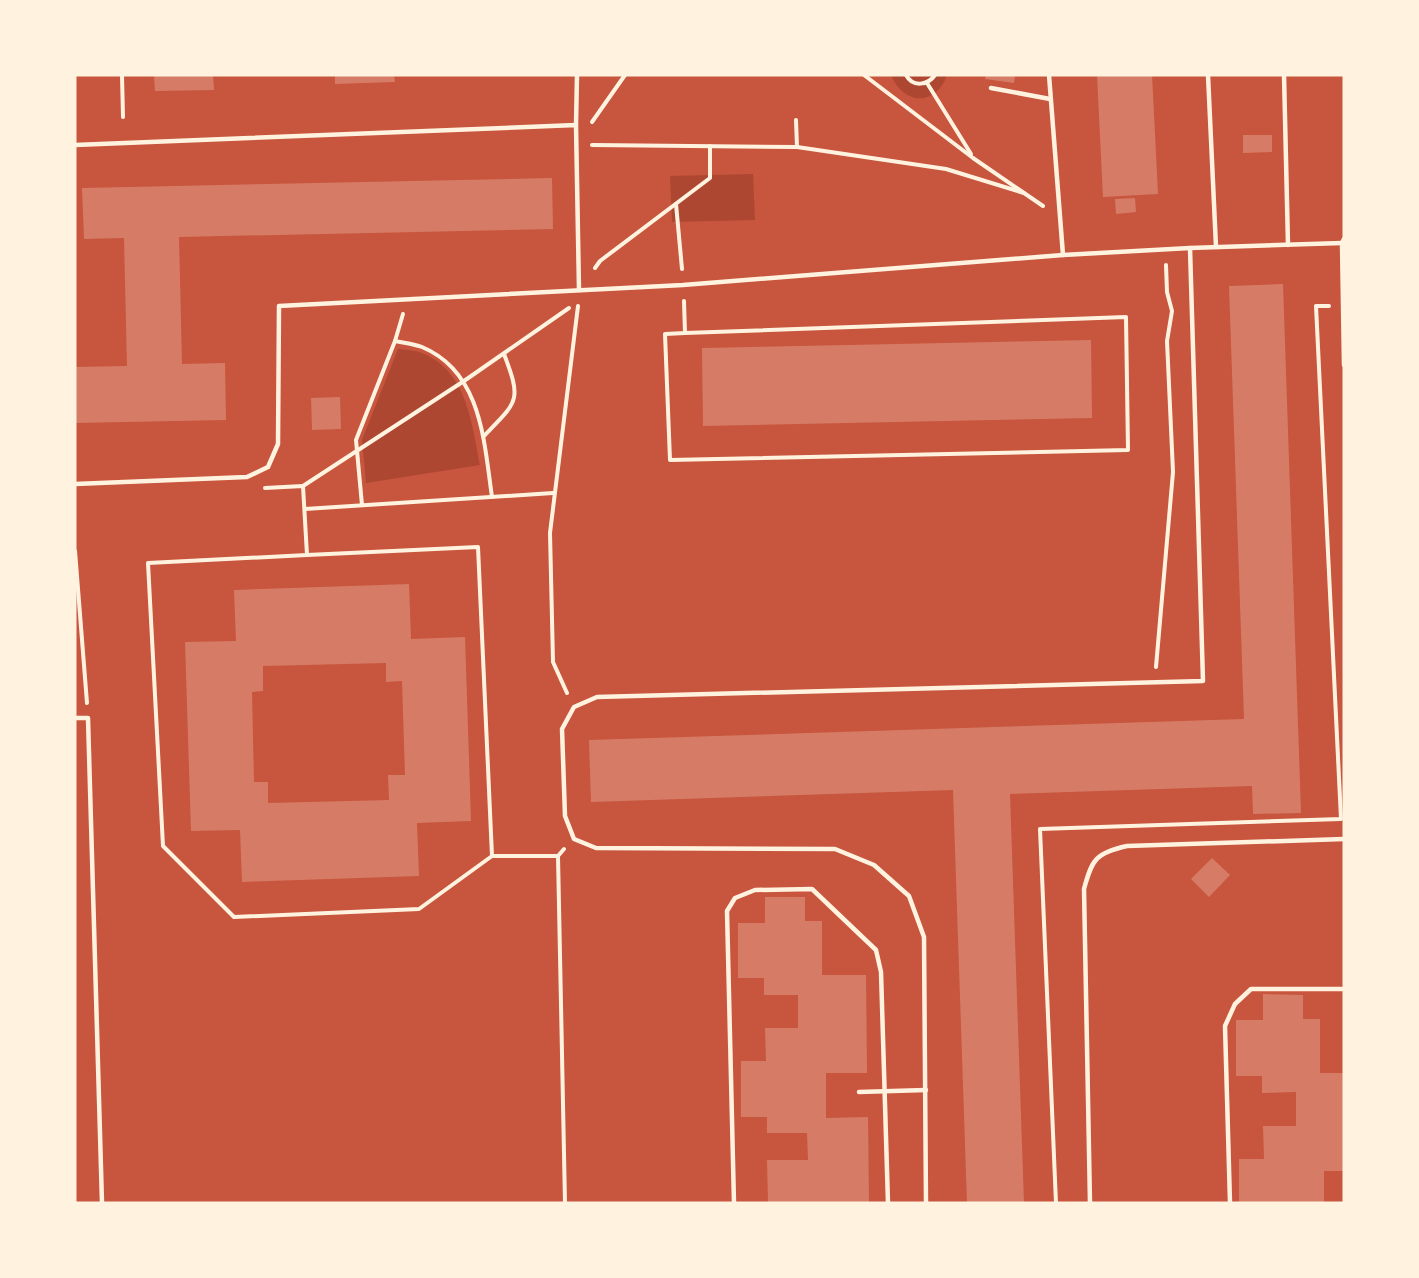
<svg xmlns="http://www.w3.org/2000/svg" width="1419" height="1278" font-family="'DM Sans',sans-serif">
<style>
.green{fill:#ae4732}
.building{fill:#d67c66;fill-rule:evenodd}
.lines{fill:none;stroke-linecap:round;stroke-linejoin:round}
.path{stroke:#fff3e0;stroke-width:4}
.service{stroke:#fff3e0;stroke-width:4.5}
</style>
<rect width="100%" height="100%" fill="#c8553d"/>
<g class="green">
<path d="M891 75H947C936 107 903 105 891 75Z"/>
<polygon points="753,174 755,220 672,222 670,176"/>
<path d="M398 349C406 350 415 350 422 353 467 371 472 424 480 465L366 483 362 440Z"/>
</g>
<g class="building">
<polygon points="154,75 213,75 214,90 155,91"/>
<polygon points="335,75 394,75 395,82 335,84"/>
<polygon points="986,75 1015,75 1014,83 985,79"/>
<polygon points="1097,75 1152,75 1158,194 1103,197"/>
<polygon points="1243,135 1272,135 1272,152 1243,153"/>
<polygon points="552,178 553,229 179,237 182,364 225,363 226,420 75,423 75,367 127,366 124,238 84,239 82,188"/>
<polygon points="1135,198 1136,212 1116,214 1115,199"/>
<polygon points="1283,284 1301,813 1253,814 1252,786 1010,794 1024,1203 967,1203 953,790 591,802 589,740 1244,719 1229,286"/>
<polygon points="1091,340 1092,418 703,426 702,348"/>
<polygon points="340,397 341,429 312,430 311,398"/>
<path d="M409 584 411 639 465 637 471 821 417 823 419 876 242 882 240 830 191 831 185 642 236 641 234 590ZM386 663V682L402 681 405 775H388L389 800 268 803V782H254L252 692 263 691V666Z"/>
<polygon points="1212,858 1230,875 1209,897 1191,879"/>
<polygon points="765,897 805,897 805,921 822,921 822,975 866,975 867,1073 826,1073 826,1118 868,1117 869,1203 768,1203 767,1160 808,1160 807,1133 767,1133 767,1117 741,1117 741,1061 766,1061 765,1028 798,1028 798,995 764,995 764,978 738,978 738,923 765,923"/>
<polygon points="1263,994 1303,995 1303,1019 1320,1019 1320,1073 1344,1073 1344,1171 1324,1171 1324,1203 1239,1203 1239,1159 1264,1159 1263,1126 1296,1126 1296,1092 1262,1093 1262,1076 1236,1076 1236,1020 1263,1020"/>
</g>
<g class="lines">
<g class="path">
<polyline points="122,75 123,117"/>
<polyline points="864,75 973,158 1043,206"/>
<path d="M906 75C913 88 928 85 935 75"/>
<polyline points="927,83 971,154"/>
<polyline points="796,120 797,147"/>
<polyline points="592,122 625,75"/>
<polyline points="592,145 797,147 946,169 1024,193"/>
<polyline points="676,204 682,269"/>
<polyline points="595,268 600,261 710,178 710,146"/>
<polyline points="684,301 685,333 1126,317 1128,450 670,460 665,334 685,333"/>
<path d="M395 341C404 343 414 344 422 347 482 372 484 442 492 497"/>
<path d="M484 436C518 401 522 401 504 354"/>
<polyline points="303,486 464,381 569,308"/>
<polyline points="265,488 303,486 307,555 148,563 163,846 234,917 419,909 492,856 478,547 307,555"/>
<polyline points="362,505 356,440 395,341 403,314"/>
<polyline points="305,509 553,493"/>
<polyline points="75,551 87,703"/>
<polyline points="1156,667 1173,472 1167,341 1172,311 1167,292 1166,265"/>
<polyline points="567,693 553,662 550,533 578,306"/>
<polyline points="564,849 558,856 565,1203"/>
<polyline points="492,856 558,856"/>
<polyline points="1056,1203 1040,829 1341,819 1316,306 1329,306"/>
</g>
<g class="service">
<polyline points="1049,75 1063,255"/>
<polyline points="1208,75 1216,247"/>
<polyline points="1284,75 1288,245"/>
<polyline points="991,88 1050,99"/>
<polyline points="576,125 577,75"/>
<polyline points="75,145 576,125 579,290"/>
<polyline points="1344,239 1342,243 1344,365"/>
<polyline points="75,484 247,477 268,467 278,444 279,306 683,285 1063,255 1190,248 1342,243"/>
<polyline points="75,718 88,718 102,1203"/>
<polyline points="859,1092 926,1090"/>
<polyline points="734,1203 727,911 735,898 755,890 812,889 876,950 881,972 888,1203"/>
<polyline points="926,1203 924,937 909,896 874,865 835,849 596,848 574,839 565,816 562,729 574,707 597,697 1203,681 1190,248"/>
<path d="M1090 1203 1084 889C1092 859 1096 853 1127 846L1344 839"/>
<polyline points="1230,1203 1225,1026 1235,1004 1251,989 1344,989"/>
</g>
</g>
<rect width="1419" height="1278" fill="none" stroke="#fff3e0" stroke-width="153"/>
</svg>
